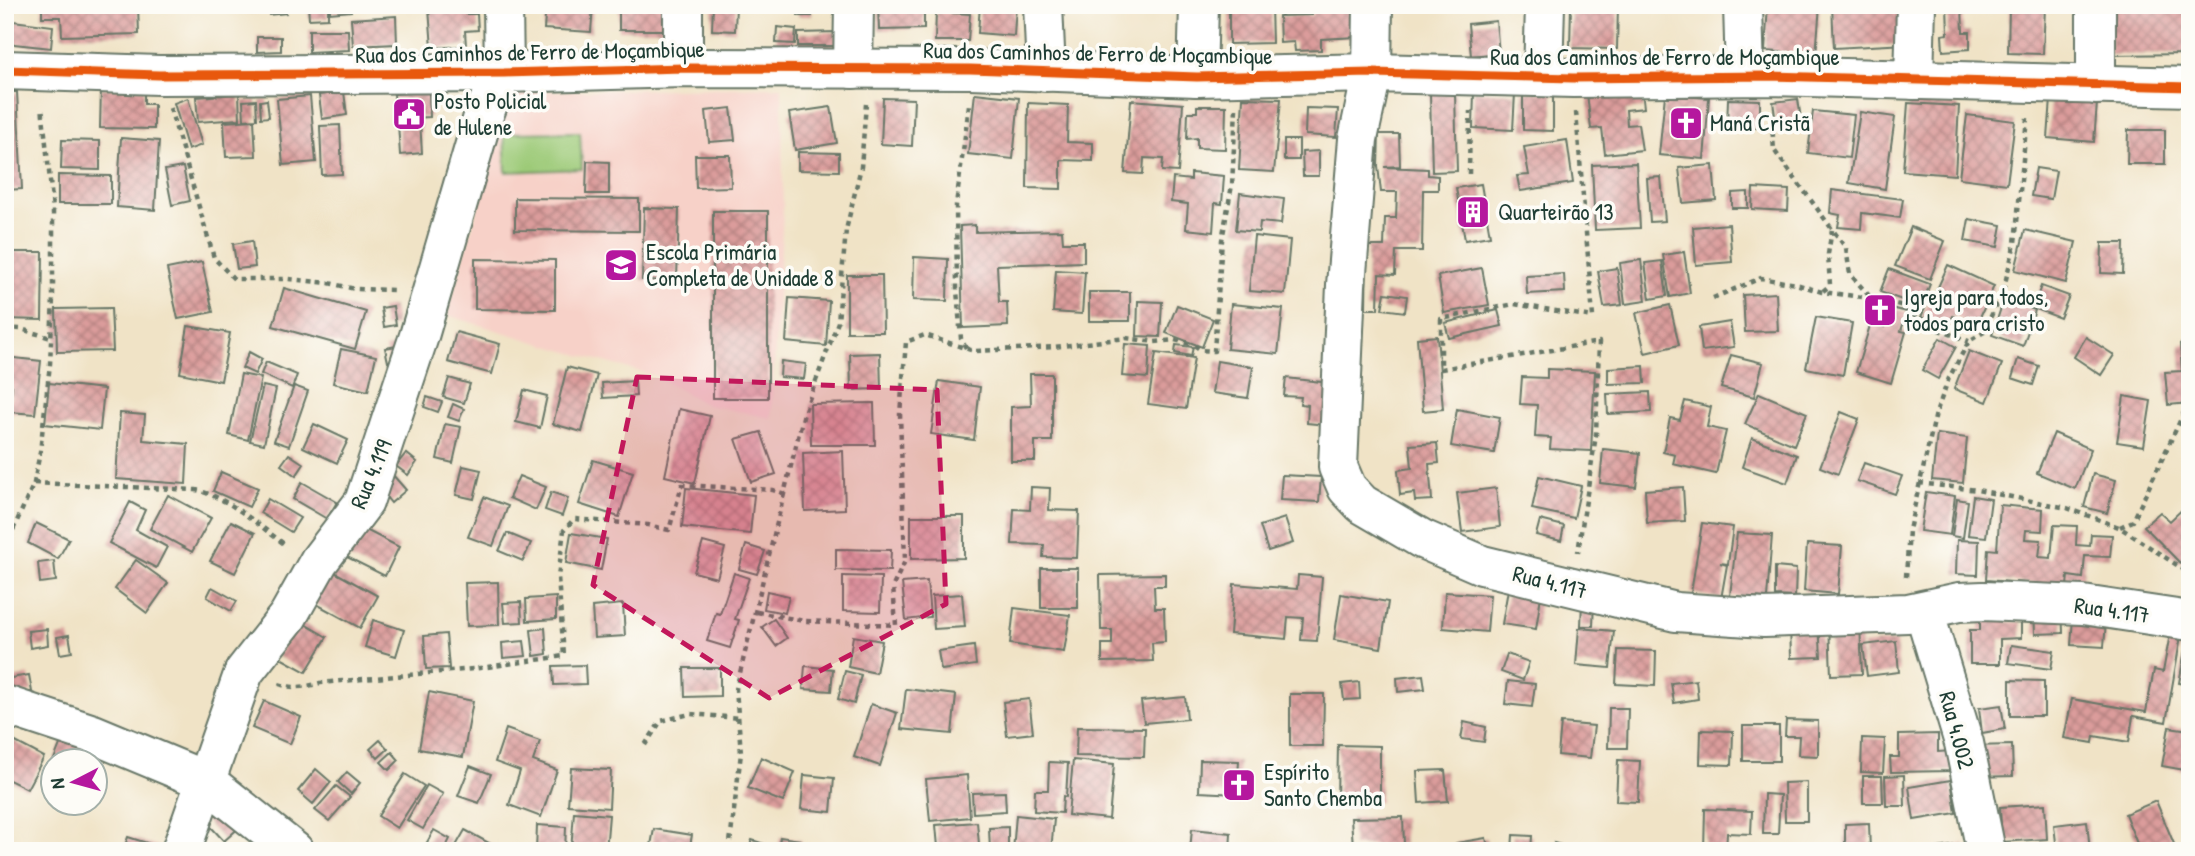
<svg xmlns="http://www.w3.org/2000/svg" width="2195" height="856" font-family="'Patrick Hand',sans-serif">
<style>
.built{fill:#f7d1c8}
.grass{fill:#9dca78;stroke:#5e8456;stroke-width:2}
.building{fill:url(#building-cross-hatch)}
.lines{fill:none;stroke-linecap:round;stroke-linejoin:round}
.minor-casing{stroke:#687767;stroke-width:42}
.path{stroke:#687767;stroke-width:4.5;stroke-dasharray:5 5;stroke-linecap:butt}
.minor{stroke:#fff;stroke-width:38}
.cycleway-casing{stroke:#fdfcf7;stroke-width:13}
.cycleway{stroke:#e8590c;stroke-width:9}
.marked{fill:#c2185b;fill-opacity:0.2;stroke:#c2185b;stroke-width:5;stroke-dasharray:14 9;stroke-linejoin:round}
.labels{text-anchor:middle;stroke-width:7;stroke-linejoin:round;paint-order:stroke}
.street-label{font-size:23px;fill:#1f3d34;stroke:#fdfcf7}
.poi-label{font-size:23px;fill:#1f3d34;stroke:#fdfcf7;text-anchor:start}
</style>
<defs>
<pattern id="building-cross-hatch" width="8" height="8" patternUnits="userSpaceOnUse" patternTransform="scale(1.75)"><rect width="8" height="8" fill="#db9c9b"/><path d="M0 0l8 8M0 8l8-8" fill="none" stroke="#b1807f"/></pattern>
</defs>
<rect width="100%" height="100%" fill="#fdfcf7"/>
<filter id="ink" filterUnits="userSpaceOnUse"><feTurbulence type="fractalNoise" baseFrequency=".0143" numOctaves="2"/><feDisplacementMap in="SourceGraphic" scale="14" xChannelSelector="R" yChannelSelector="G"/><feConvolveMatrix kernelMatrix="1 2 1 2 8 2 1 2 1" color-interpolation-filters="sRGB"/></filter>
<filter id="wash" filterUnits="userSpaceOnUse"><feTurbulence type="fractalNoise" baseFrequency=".00686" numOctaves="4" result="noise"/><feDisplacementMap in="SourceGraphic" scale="28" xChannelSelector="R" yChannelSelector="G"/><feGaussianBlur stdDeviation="1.57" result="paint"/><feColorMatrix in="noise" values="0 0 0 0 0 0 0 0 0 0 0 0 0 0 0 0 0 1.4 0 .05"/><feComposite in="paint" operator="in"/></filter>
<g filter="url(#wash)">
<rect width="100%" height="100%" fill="#f0e3c6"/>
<polygon class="built" points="782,87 783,215 771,418 707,405 655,376 565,351 447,315 511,92"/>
<polygon class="grass" points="580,132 582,169 506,172 504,133"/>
<g id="blocks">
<g class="building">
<polygon points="42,5 138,5 139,34 62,36 61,17 42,17"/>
<polygon points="246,5 266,5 267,12 247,13"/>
<polygon points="268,5 285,5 286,13 269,15"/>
<polygon points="308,5 328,5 328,18 309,19"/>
<polygon points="330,5 351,5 351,11 330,13"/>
<polygon points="546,5 593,5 591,32 544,29"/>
<rect x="619" y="5" width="44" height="25"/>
<polygon points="713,5 736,5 735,31 712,30"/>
<rect x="798" y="5" width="14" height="11"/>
<polygon points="878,5 924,5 924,29 879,30"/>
<polygon points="980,5 1016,5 1014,36 978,33"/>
<polygon points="1229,5 1271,5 1272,43 1229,44"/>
<polygon points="1311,5 1356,5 1357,37 1321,39 1321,50 1295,51 1294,42 1280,43 1279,16 1312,15"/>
<polygon points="1571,5 1618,5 1617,49 1570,48"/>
<polygon points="1768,5 1820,5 1816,55 1765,51"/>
<polygon points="1832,5 1904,5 1906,44 1834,48"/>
<polygon points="1947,5 1962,5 1963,32 1970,32 1970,49 1943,51 1942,35 1948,34"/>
<polygon points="2109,5 2190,5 2190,54 2110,55"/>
<polygon points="2009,6 2045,7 2043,54 2008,53"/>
<polygon points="464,7 465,14 477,14 478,30 465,31 466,46 432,48 429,9"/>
<polygon points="936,12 970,14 968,41 935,41"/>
<polygon points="396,16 397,44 353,46 351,19"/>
<polygon points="5,20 53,26 51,48 5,43"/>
<polygon points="1496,21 1499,53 1471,56 1468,24"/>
<polygon points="777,27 796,29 795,44 776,43"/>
<polygon points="309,30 348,30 349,50 309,52"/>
<polygon points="837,32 836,46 798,46 798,33"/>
<polygon points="257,37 281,37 281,51 257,52"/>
<polygon points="1586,84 1642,90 1644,108 1626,110 1627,125 1638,124 1642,150 1605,154 1602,128 1591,129"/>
<polygon points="101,88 144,89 144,104 154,104 154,129 100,128"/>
<polygon points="1474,91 1515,93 1513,130 1473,128"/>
<polygon points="5,92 17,92 22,189 5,190"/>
<polygon points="344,92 347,115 322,119 319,95"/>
<polygon points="429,92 430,117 396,119 394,94"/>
<polygon points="1523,92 1553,92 1553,131 1523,130"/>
<polygon points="975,93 1019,98 1013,159 968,154"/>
<polygon points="1430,93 1455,93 1457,171 1432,172"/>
<polygon points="239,94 240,119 198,122 196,97"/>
<polygon points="1665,95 1709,98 1704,159 1659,155"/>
<polygon points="310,96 316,162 283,165 277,99"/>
<polygon points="188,98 202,145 188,150 174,103"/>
<polygon points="883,98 914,99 912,146 881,144"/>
<polygon points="1243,98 1281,99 1274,172 1239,170"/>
<polygon points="1728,99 1760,100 1760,128 1727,127"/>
<polygon points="1798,99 1802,126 1777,129 1773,102"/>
<polygon points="2051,99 2097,103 2094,142 2048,138"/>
<polygon points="256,100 257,119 244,120 243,101"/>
<polygon points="267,100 269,117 261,118 260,101"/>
<polygon points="1131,100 1183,104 1178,172 1162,171 1163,159 1144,158 1143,174 1125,173"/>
<polygon points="1028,103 1068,105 1067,142 1093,143 1093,161 1061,160 1061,189 1027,188"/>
<polygon points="1908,103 1959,106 1955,175 1903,171"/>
<polygon points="1197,106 1226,106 1225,149 1197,148 1197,138 1187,139 1188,112 1197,112"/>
<polygon points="831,107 837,143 795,150 789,113"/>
<polygon points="731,108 735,140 709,142 706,111"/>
<polygon points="1306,108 1338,109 1336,137 1305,135"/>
<polygon points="1813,111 1854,115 1849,158 1808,153"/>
<polygon points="1860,112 1895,117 1885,189 1849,183"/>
<polygon points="1967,115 2015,121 2007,184 1959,178"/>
<polygon points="254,120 256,156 226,157 224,122"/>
<polygon points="420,121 422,153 400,155 398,123"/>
<polygon points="340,125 342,174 322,175 320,126"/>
<polygon points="2128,130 2165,130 2165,164 2127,164"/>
<polygon points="1379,134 1399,134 1400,166 1384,167 1428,169 1428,175 1438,176 1438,190 1423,190 1422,251 1396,251 1395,275 1379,274 1378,309 1366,309 1367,246 1384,246 1385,218 1396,218 1397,192 1381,192 1378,166"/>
<polygon points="121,138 159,141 155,210 117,207"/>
<polygon points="62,140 100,141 100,170 61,169"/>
<rect x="1284" y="140" width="15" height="20"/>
<polygon points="1567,140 1573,183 1520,191 1517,176 1529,175 1524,147"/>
<polygon points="1319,151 1319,176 1303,176 1302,152"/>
<polygon points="798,152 839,153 839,171 798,170"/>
<polygon points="695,155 730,155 731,187 696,188"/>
<polygon points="587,161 609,162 609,194 586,194"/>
<polygon points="1636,163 1640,228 1595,230 1592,165"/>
<polygon points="1713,165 1716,200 1683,203 1679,168"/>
<polygon points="183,167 190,201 172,205 165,170"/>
<polygon points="2036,168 2056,171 2051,199 2031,196"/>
<polygon points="1191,173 1224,176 1222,204 1215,203 1213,232 1186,229 1188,204 1171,202 1173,178 1191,180"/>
<polygon points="58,175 111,176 111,204 58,204"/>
<polygon points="1661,177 1665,221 1650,222 1647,178"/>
<polygon points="1481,184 1490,236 1465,240 1456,188"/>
<polygon points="1753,188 1789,190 1788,211 1752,209"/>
<polygon points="1832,190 1903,199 1900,218 1862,213 1861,229 1838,227 1840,215 1830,213"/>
<polygon points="1748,192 1748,208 1732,208 1732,193"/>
<polygon points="1240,193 1284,199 1281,224 1260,222 1259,232 1236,230"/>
<polygon points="515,198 639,199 639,231 515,230"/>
<polygon points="644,208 679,209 677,281 642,280"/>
<rect x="713" y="211" width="55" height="187"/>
<polygon points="1969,219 2002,225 1998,247 1965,241"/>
<polygon points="1729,224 1732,262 1696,265 1693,227"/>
<polygon points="975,225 975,232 1062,230 1063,242 1084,242 1084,262 997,265 999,302 1007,302 1008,326 963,328 960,226"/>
<polygon points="1911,227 1945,241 1930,279 1895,266"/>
<polygon points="2025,230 2076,242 2066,283 2015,270"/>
<polygon points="1254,236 1290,240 1285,294 1249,291"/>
<polygon points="252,241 255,267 237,269 233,244"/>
<polygon points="2102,243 2124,243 2123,274 2101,273"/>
<polygon points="6,252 43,252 42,320 5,319"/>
<polygon points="1684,252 1690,293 1670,297 1663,255"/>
<polygon points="914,257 948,259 947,301 913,300"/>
<polygon points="475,259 555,260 555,310 475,309"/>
<polygon points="1641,260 1646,301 1625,304 1620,263"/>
<polygon points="1662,261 1667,296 1650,299 1645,263"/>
<polygon points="202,262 213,312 178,319 167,269"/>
<polygon points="1948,265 1994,286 1976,326 1953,316 1947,329 1921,317 1931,295 1934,296"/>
<polygon points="1482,268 1489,305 1444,313 1438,276"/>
<polygon points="1617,268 1622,305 1604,307 1598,271"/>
<polygon points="1889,269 1930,284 1921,307 1880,292"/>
<polygon points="1056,270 1085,272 1082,314 1053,312"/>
<polygon points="1564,274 1565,292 1527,294 1526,276"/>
<polygon points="847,275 882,275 883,332 847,332"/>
<polygon points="2041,286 2069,296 2060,318 2033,308"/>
<polygon points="284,288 366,312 355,349 273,326"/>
<rect x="1089" y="292" width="41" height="29"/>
<polygon points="1385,293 1407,296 1405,312 1382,309"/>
<polygon points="1776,293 1778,331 1745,332 1743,295"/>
<polygon points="789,298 829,301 826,346 786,342"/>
<polygon points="2004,299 2035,310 2023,346 1992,335"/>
<polygon points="1138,301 1162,302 1160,337 1137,336"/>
<polygon points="1231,304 1283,309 1278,354 1227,349"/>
<polygon points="1876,304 1888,308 1884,323 1872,319"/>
<polygon points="1177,305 1213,319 1202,347 1166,333"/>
<polygon points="1670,305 1679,345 1645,353 1636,313"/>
<polygon points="393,306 396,325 384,327 381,308"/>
<polygon points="111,308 113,351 57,352 56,309"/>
<polygon points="1891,308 1907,312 1901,331 1906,332 1891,383 1856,372 1871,322 1885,327"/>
<polygon points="1498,310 1502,326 1449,338 1445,323"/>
<polygon points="1816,317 1852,323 1843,375 1806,368"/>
<polygon points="1730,322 1734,347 1702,351 1699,327"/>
<polygon points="188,326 230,333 221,381 180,373"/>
<polygon points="456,332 500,344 492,374 448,362"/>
<polygon points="1437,336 1443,409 1423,411 1417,338"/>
<polygon points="2086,337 2114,355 2101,375 2074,357"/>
<polygon points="1940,338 1956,347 1938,379 1922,370"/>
<polygon points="2190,343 2190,403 2168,405 2165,372 2182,371 2180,344"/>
<polygon points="1125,344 1150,346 1148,378 1122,376"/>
<polygon points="402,345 397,360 388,362 385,348"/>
<polygon points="1176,345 1193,347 1191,356 1175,353"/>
<polygon points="341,349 376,356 368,391 333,383"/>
<polygon points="1969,351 2002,364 1987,402 1954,389"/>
<polygon points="249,352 262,359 255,374 242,368"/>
<polygon points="880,353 881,389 851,390 850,354"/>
<polygon points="1156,353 1194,358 1186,409 1148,404"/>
<polygon points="1731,355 1763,363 1754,397 1721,388"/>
<polygon points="5,357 41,361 35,414 9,412 12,386 5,385"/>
<polygon points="2018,359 2039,366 2033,385 2012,378"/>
<polygon points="781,361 806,364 804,379 780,377"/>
<polygon points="1217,361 1253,367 1248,398 1212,393"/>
<polygon points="266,362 297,375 292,388 261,374"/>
<polygon points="1644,366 1645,383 1608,384 1608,368"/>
<polygon points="567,367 597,375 582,432 553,424"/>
<polygon points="1547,369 1595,371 1591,451 1550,449 1551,438 1535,437 1537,405 1520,404 1522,377 1547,378"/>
<polygon points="241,374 261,378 248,440 229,435"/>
<polygon points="1030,374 1052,374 1052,441 1035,441 1035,461 1011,461 1011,407 1031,406"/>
<polygon points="449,378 470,384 464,403 443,397"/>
<polygon points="1286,378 1330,383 1326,425 1307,423 1308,405 1300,404 1301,397 1284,396"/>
<polygon points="635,381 636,396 603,398 602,383"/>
<polygon points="939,381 980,387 974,440 931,434"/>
<polygon points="49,383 104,389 100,430 45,424"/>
<polygon points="263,386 276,389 264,444 250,441"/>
<polygon points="294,386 308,391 289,446 274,441"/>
<polygon points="524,390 547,396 540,428 516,422"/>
<polygon points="1650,392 1651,412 1608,414 1607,394"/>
<polygon points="1759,393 1807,413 1794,445 1745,424"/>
<polygon points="2124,396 2151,401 2144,446 2117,442"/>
<polygon points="427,397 442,402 438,412 424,407"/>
<polygon points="1685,401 1711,407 1707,427 1726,431 1716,474 1673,464 1675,455 1663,452 1670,418 1680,420"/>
<polygon points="874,403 875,445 811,445 810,404"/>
<polygon points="453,404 464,409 459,421 448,417"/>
<polygon points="679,409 710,416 695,483 665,476"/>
<polygon points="1457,409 1500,417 1494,453 1451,446"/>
<polygon points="1841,412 1859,419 1838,474 1820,467"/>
<polygon points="120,413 145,415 143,440 188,444 186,484 116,479"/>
<polygon points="314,424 348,440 337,463 303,447"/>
<polygon points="445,424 461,427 453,463 437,459"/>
<polygon points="761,432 776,474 751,482 736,439"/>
<polygon points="2054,433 2091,449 2075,489 2037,473"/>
<polygon points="1937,434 1967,438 1963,483 1932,480"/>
<polygon points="1752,438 1797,455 1787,483 1742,467"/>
<polygon points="1437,443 1439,463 1429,464 1432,500 1415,501 1414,493 1400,495 1398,470 1412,468 1410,445"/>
<polygon points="1603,449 1640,453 1636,487 1600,483"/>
<polygon points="843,451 845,509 805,511 803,453"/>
<polygon points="406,453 417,462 408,475 396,466"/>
<polygon points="289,454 304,464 296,476 281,465"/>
<polygon points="593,460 633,472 619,517 579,504"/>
<polygon points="1864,463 1902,476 1895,494 1857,481"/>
<polygon points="463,466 481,470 474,499 456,495"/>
<polygon points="221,472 258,488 249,507 213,491"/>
<polygon points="392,474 406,490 391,503 379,488"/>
<polygon points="2093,474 2116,480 2107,513 2084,507"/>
<polygon points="1282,475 1321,477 1319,502 1280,500"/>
<polygon points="519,476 546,487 536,510 509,498"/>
<polygon points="1539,476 1581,486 1574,518 1532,509"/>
<polygon points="302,482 337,502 327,519 293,499"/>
<polygon points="1031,487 1050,488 1049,510 1079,511 1077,558 1043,557 1044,545 1012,544 1014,509 1030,510"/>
<polygon points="1683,487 1685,521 1647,523 1645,490"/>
<polygon points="686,488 754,495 750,534 682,527"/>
<polygon points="1496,488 1500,527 1462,532 1457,493"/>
<polygon points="551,492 568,498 562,516 545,510"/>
<polygon points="1926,492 1955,496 1950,535 1920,531"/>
<polygon points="168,495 211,518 192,552 150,529"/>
<polygon points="1973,496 1991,499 1986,537 1968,535"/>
<polygon points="484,497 508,506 493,546 468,537"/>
<polygon points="268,499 300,518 291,532 260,513"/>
<polygon points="1957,499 1968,501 1963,538 1952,536"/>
<polygon points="130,502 145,510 136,530 167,547 156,568 109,543"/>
<polygon points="2188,504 2190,506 2190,538 2188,540 2190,542 2190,554 2180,563 2144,526 2160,512 2170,521"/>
<polygon points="2000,505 2043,509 2042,531 2026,530 2025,539 2041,540 2039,557 2051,558 2054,525 2077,526 2076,545 2090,546 2091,534 2112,535 2110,557 2085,556 2083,578 2068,576 2067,586 1986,580 1988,549 1997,550"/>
<polygon points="911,516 964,516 964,558 911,559"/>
<polygon points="1285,518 1293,543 1268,551 1260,526"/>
<polygon points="1540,520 1564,526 1561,541 1536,535"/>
<polygon points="231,521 255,533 235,573 210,561"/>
<polygon points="36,523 69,539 58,559 28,543"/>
<polygon points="1702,523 1733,527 1728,564 1720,563 1727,565 1721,599 1691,593"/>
<polygon points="360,527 399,547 385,576 345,556"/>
<polygon points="507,533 531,543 523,561 499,551"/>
<polygon points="571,533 607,539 601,570 566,563"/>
<polygon points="1737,533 1772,535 1767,598 1730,596"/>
<polygon points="1957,540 1979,541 1978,575 1956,574"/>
<polygon points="703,542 725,548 717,578 694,572"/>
<polygon points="1807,544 1842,546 1838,594 1804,591"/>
<polygon points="746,545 765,551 757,574 739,569"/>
<polygon points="836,549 891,550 890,571 836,570"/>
<polygon points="136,560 168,583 147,613 115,589"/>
<polygon points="54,561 56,581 40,583 38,563"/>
<polygon points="1775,567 1796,569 1795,597 1775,596"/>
<rect x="1041" y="568" width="37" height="40"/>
<polygon points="329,569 378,596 360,628 311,601"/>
<polygon points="734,573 749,578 735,619 739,620 730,648 707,641 716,613 720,614"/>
<polygon points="1165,574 1165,586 1154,586 1155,608 1164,608 1165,642 1152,643 1153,661 1102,662 1102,644 1112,644 1112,630 1101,630 1100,575"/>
<polygon points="1298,575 1322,577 1317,641 1301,640 1303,618 1288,617 1286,639 1230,634 1234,584 1297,589"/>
<polygon points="843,576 881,577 880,612 843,611"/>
<polygon points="927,581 930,617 906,620 902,583"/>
<polygon points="498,582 499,625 467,626 465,583"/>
<polygon points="1509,584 1542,589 1536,629 1502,624"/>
<polygon points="212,587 237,601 231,611 207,597"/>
<polygon points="767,591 789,596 785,613 764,609"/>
<polygon points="1445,592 1490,595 1487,632 1443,628"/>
<polygon points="962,594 965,627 934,629 932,596"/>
<polygon points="1341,594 1388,602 1381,648 1334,640"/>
<polygon points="556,597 556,619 527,621 526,599"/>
<polygon points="521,602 522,622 505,623 503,603"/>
<polygon points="1582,602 1594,602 1593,626 1581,626"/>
<polygon points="623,604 625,636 594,638 592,607"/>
<polygon points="2062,605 2063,633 2035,634 2034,607"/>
<polygon points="1014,608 1070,615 1064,652 1010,644"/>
<polygon points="1980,610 2007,610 2007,622 2021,622 2021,638 2000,639 2000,664 1970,664 1970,630 1980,630"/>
<polygon points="2073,618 2106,621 2104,647 2071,645"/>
<polygon points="774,619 787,638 776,646 762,627"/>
<polygon points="298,620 327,637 306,672 277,656"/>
<polygon points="373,620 404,630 396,656 365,647"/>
<polygon points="1819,622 1821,657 1791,658 1790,623"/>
<polygon points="1860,622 1862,674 1831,675 1829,624"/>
<polygon points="2172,623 2183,624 2166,722 2133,716 2129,742 2094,736 2093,743 2064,738 2072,699 2146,712 2154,670 2163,672"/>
<polygon points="545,628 547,654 534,656 531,630"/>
<polygon points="1579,628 1614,631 1610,668 1576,665"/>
<polygon points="47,629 48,645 30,648 28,631"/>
<polygon points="446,634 449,668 426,669 424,636"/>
<polygon points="2188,634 2190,634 2190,685 2179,683"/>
<polygon points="69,635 72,652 60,654 57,637"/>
<polygon points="853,636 882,641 876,673 848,667"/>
<polygon points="524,641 526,656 503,658 502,643"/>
<polygon points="1896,641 1899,672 1867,676 1863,645"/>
<polygon points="2011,645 2054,651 2051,669 2008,663"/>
<polygon points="974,646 976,665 941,670 938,651"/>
<polygon points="1618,650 1656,651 1655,686 1616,684"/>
<polygon points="1507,654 1529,662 1523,680 1501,672"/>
<polygon points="585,665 586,684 554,685 553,666"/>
<polygon points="805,666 833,669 831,691 803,689"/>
<polygon points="684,668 720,668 720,696 685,697"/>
<polygon points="845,671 861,675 854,704 838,699"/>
<polygon points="29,675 32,692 5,696 5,679"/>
<polygon points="1423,675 1425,689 1398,692 1397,678"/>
<polygon points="1696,680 1698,699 1674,703 1671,683"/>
<polygon points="2010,680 2044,681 2044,716 2010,716"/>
<polygon points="1508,681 1535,684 1532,707 1505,704"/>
<polygon points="1359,682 1360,699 1344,700 1342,684"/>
<polygon points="906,689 956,695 952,734 901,729"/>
<polygon points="429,692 473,701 463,757 419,749"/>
<polygon points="1290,694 1324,694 1323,746 1290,746"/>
<polygon points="1185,697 1187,719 1144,723 1141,701"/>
<polygon points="1029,699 1033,733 1007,736 1003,702"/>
<polygon points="264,701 301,717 290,744 252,728"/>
<polygon points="871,704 897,713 880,766 854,757"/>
<polygon points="2001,705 2005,729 1982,733 1979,708"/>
<polygon points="1609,708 1628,708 1627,748 1608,748"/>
<polygon points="1786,720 1818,721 1818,756 1798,755 1799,736 1785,736"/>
<polygon points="1464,722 1486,727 1484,742 1461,739"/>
<polygon points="1561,723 1594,726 1590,758 1558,755"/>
<rect x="1743" y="726" width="36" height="35"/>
<polygon points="1077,727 1145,728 1144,757 1076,756"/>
<polygon points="2169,727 2190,730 2190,771 2162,766"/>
<polygon points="506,729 540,741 533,761 557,770 541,817 509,805 520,771 495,762"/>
<polygon points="1701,730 1733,731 1732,765 1700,764"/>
<polygon points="1938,734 1938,752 1951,751 1952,771 1891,772 1890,757 1899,757 1899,735"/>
<polygon points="63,737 98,751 94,762 53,762"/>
<polygon points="8,738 44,757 27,789 5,778 5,742"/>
<polygon points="1862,738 1885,739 1883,773 1861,772"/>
<polygon points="380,740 388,749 378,758 370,749"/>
<polygon points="1338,745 1380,746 1380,802 1337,801"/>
<polygon points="2012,745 2013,776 1974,777 1973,746"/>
<polygon points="392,752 399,760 389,770 381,762"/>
<polygon points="761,757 795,772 783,802 748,788"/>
<polygon points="1073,760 1114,764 1109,819 1068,815"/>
<polygon points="1200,760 1239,761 1237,794 1199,792"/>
<polygon points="1618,760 1640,761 1638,802 1616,801"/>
<polygon points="52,762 52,787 44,783"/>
<polygon points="1049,762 1068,763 1066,797 1063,796 1062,813 1034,811 1035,790 1048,790"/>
<polygon points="470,766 491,774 479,803 458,796"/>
<polygon points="571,768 611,770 609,808 568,805"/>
<polygon points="316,769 331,782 313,804 298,791"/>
<polygon points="1445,770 1448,801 1419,803 1417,771"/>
<polygon points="347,772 360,783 351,794 338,782"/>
<polygon points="405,774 424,786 397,828 378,816"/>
<polygon points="804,775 834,778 831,812 801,809"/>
<polygon points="967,775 970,817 930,821 926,779"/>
<polygon points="1904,775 1905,806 1886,806 1885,776"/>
<polygon points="1863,776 1882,776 1883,803 1863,803"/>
<polygon points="1951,780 1956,813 1914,820 1909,787"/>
<polygon points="1807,782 1807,821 1785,821 1784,783"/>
<polygon points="427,785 443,794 423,829 407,820"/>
<polygon points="336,786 350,797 329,821 315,810"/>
<polygon points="1005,792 1006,811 973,813 972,793"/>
<polygon points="1764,794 1780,795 1778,834 1763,834"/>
<polygon points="218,798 242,825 224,841 200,815"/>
<polygon points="2156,801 2177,851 2140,851 2125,814"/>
<polygon points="2045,804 2047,839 2002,842 2000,807"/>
<polygon points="1705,809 1752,811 1751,834 1727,833 1726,851 1704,851"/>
<polygon points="574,812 609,815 606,851 571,851"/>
<polygon points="1016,815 1054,819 1051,851 1013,851"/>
<polygon points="1403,817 1404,845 1353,846 1351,818"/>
<polygon points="2087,821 2090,851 2057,851 2054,825"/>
<polygon points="977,822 979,844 938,847 936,825"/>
<polygon points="1869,823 1870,851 1845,851 1845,824"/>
<polygon points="537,825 566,827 565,851 536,851"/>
<polygon points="1008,827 1008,851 990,851 989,828"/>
<polygon points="654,829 692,835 689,851 650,851"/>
<polygon points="1192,829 1231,833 1230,851 1190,851"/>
<polygon points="434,830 450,839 444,851 422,851"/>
<polygon points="465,830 498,848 497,851 453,851"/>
<polygon points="1513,835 1532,836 1531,851 1512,851"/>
<polygon points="128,837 169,850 169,851 123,851"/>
<polygon points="780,837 801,840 800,851 778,851"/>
<polygon points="1486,838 1489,851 1457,851 1456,843"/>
<polygon points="752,840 770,846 769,851 748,851"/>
<polygon points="1554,843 1579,850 1579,851 1551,851"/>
<polygon points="1964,844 1965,851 1931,851 1931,849"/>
</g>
</g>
</g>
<g filter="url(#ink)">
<use href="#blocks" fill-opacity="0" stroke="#687767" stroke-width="2"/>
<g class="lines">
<g class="minor-casing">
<g id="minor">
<polyline points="1043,5 1046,72"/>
<polyline points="1373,5 1372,73 1358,139 1346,285 1338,467 1347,488 1362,504 1422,539 1482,565 1676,612 1764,618 1908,613 1959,602 1983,601 2083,605 2190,621"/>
<polyline points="1743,5 1745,76"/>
<polyline points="2096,5 2096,85"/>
<polyline points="683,68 683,5"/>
<polyline points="853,69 854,5"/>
<polyline points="5,70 159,75 504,73 683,68 970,69 1197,77 1372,73 1573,78 1768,76 2190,87"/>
<polyline points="1543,76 1545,5"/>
<polyline points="1197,77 1199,5"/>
<polyline points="1914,80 1916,5"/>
<polyline points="1924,611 1964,743 1986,851"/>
<polyline points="5,705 93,734 206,781 294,851"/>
<polyline points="181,851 244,672 288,616 319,561 364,502 419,336 482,120 490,99 504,73 503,5"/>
</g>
</g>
<g class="path">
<polyline points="170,108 214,258 234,279 288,279 329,283 355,289 395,290"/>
<polyline points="1576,112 1593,317 1514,304 1441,319 1441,369 1599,342 1596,435 1578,552"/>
<polyline points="1771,112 1774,150 1846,248 1850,274 1871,298"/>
<polyline points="1469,174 1470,111"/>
<polyline points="1823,291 1830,285 1828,254 1832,230"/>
<polyline points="1713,298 1761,278 1796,284 1822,292 1871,298 1904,306 1914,316 1936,329 1969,341"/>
<polyline points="5,328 21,329 51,338"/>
<polyline points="966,348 961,339 957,290 956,205 969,105"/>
<path d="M34 483 196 490C230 498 259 526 287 546"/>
<polyline points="1919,483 1977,490 2067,508 2119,527 2183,569 2190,571"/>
<polyline points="2120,527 2133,521 2187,406 2190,406"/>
<polyline points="5,548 34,483 40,452 50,364 53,298 53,209 42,106"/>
<polyline points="1906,577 1909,530 1936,413 1949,378 1969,341 1984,332 2004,287 2015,243 2027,118"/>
<polyline points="757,612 804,621 896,625 893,586 905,561 900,414 906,342 925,335 974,351 1054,347 1126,338 1155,342 1175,340 1194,345 1201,350 1214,351 1222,240 1232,185 1236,109"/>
<path d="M279 684C293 689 306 687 320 683L473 669 564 656 558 577 564 530 574 519 648 525 669 530 682 485 773 490 785 494"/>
<polyline points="645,745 661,721 690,714 739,718"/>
<polyline points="729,851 741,753 736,689 804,413 838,322 846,230 861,167 866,104"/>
</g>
<use href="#minor" class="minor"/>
<g class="cycleway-casing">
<polyline id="cycleway" points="5,70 159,75 504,73 683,68 970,69 1197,77 1372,73 1573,78 1768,76 2190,87"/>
</g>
<use href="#cycleway" class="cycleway"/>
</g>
</g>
<path class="marked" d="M637 377 937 390 946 604 769 698 593 585Z"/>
<defs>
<g id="civic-square" transform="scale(1.75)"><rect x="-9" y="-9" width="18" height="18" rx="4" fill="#b5179e" stroke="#fdfcf7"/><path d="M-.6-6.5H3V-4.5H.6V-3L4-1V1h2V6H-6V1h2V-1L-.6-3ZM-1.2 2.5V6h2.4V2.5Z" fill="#fff"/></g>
<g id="church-square" transform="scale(1.75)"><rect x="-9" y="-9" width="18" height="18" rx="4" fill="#b5179e" stroke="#fdfcf7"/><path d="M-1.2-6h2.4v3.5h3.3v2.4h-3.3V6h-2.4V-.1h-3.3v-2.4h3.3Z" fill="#fff"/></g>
<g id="building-square" transform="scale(1.75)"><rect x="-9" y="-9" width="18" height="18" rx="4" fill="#b5179e" stroke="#fdfcf7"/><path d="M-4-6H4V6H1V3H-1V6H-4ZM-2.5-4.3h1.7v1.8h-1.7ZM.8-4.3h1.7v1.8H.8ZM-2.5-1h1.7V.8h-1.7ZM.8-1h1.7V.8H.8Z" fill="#fff"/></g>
<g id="school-square" transform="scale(1.75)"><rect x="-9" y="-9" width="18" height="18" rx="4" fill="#b5179e" stroke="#fdfcf7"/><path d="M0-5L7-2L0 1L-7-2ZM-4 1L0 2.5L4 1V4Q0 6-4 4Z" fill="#fff"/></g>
</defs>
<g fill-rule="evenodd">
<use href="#civic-square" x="409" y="114"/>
<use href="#church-square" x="1686" y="123"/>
<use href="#building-square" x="1473" y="212"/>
<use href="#school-square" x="621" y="265"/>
<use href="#church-square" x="1880" y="310"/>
<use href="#church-square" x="1239" y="785"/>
</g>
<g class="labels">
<g class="street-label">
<text transform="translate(530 52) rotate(-1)" y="8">Rua dos Caminhos de Ferro de Moçambique</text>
<text transform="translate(1098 53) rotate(1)" y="8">Rua dos Caminhos de Ferro de Moçambique</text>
<text x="1665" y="65">Rua dos Caminhos de Ferro de Moçambique</text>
<text transform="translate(371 474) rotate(-67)" y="8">Rua 4.119</text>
<text transform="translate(1550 582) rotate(14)" y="8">Rua 4.117</text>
<text transform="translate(2112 610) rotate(8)" y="8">Rua 4.117</text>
<text transform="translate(1957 730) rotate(75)" y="8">Rua 4.002</text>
</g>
<g class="poi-label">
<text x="434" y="109">Posto Policial<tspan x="434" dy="26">de Hulene</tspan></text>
<text x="1710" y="131">Maná Cristã</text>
<text x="1498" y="220">Quarteirão 13</text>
<text x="646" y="260">Escola Primária<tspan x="646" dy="26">Completa de Unidade 8</tspan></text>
<text x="1904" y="305">Igreja para todos,<tspan x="1904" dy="26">todos para cristo</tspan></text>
<text x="1264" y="780">Espírito<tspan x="1264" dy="26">Santo Chemba</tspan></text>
</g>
</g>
<rect width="2195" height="856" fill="none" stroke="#fdfcf7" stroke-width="28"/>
<g transform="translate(74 782) rotate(264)"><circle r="33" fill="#fdfcf7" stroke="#a4b0a9" stroke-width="2"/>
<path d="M0-5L12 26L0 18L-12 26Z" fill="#b5179e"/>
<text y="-10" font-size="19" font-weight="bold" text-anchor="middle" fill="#1f3d34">N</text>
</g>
</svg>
